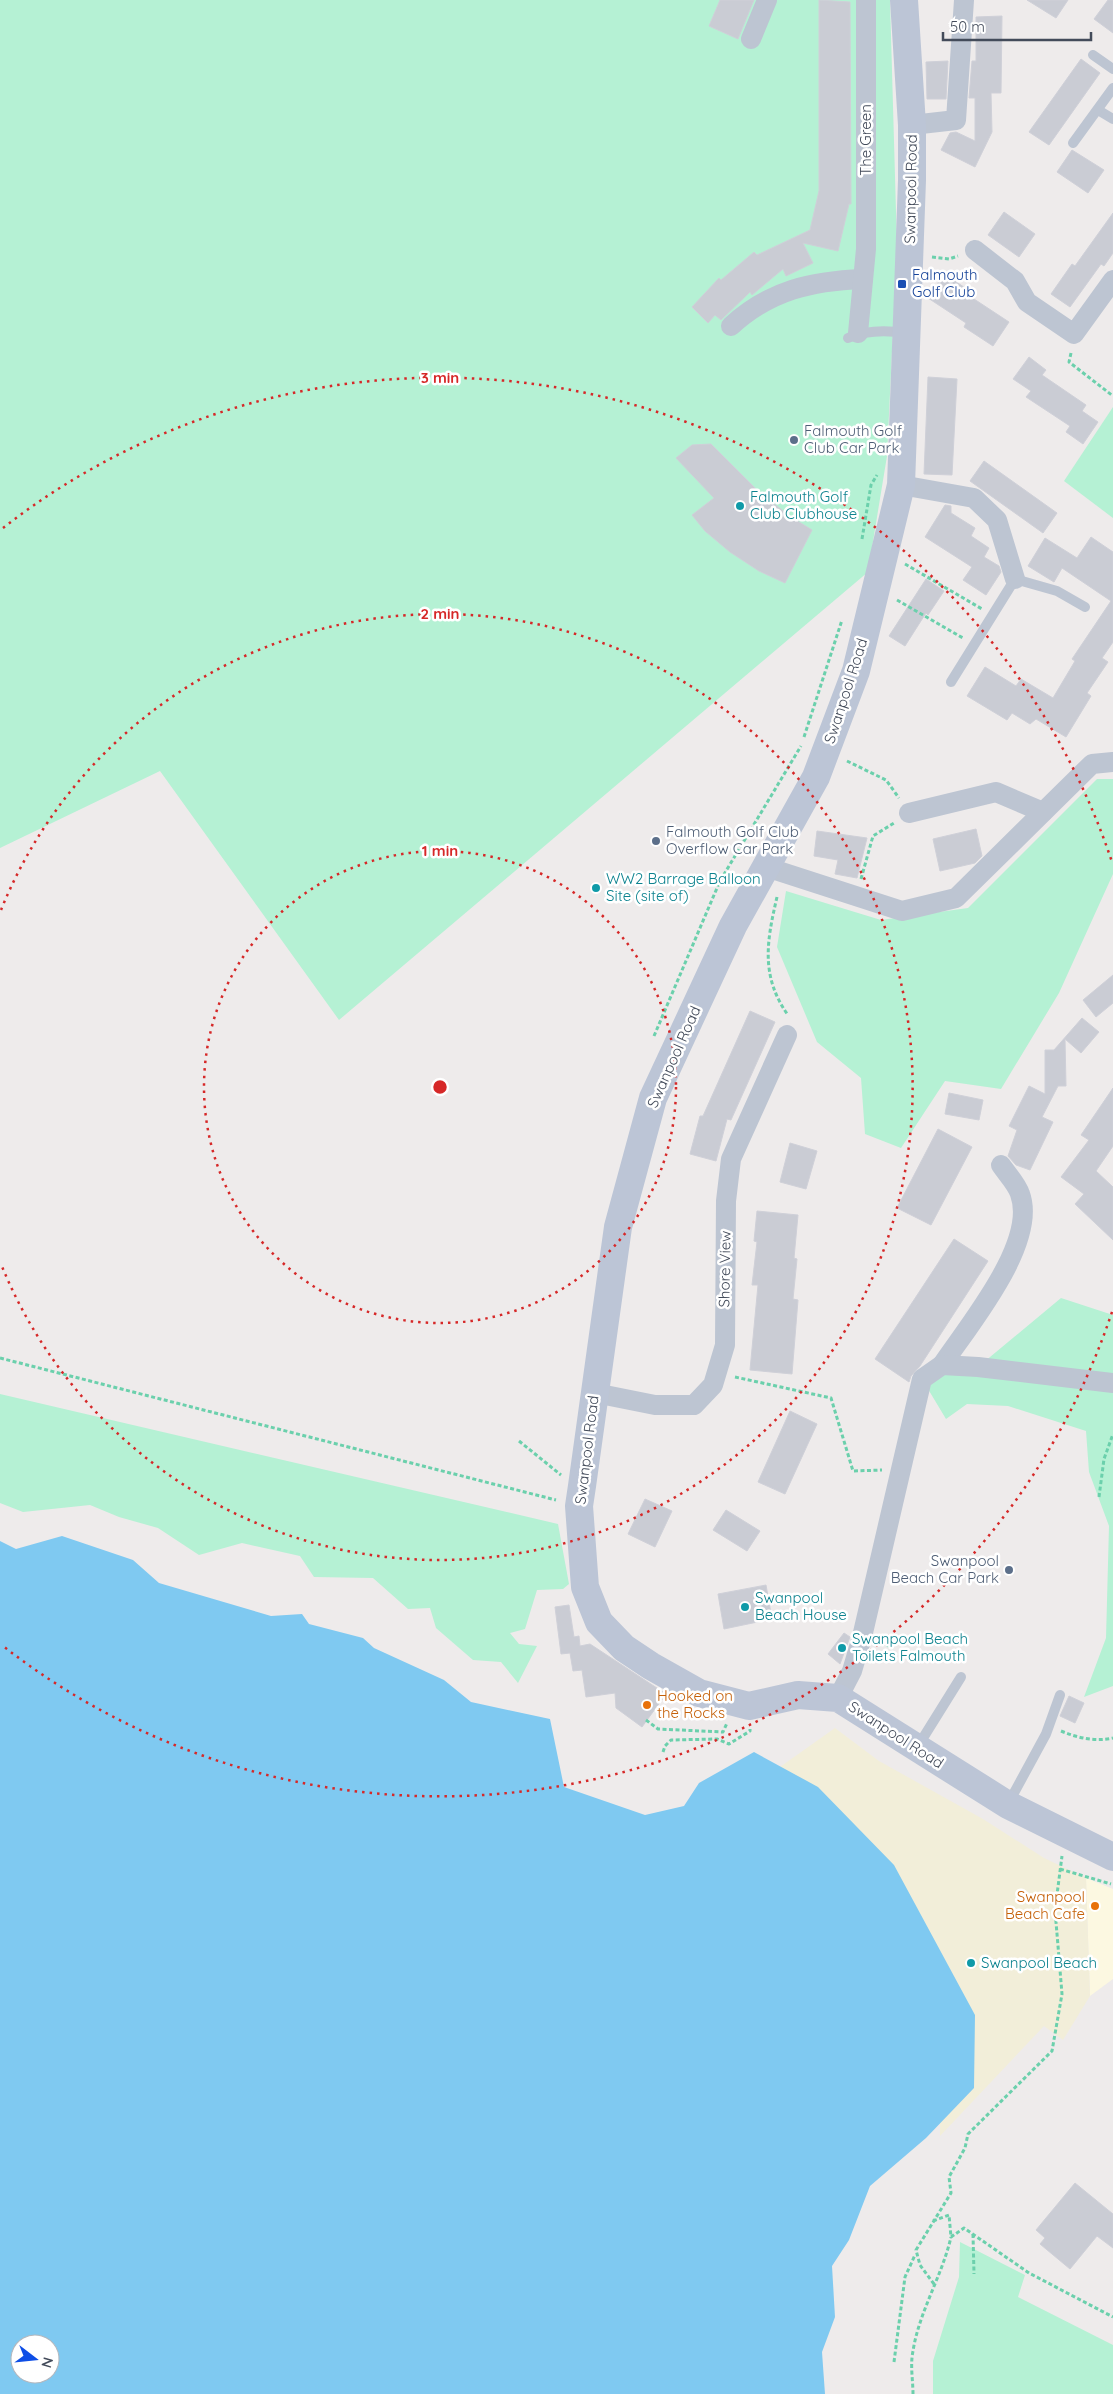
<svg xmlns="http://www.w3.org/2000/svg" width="1113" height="2394" font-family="Quicksand,sans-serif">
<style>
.commercial{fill:#fcf8e1}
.green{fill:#b5f1d4}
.sand{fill:#f2eed9}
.water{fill:#7fc9f1;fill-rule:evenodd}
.building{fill:#caccd4;stroke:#cfd0d8}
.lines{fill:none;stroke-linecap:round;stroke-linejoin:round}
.path{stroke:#6bd0ac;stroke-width:3;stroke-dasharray:4 2.5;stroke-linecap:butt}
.lane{stroke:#bdc5d2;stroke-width:10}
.street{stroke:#bdc5d2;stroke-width:20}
.secondary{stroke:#bcc5d6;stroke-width:28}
.ring{fill:none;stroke:#d62828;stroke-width:2.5;stroke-dasharray:2.5 5}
.transit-dot{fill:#1a4fb4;stroke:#fff;stroke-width:2}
.service-dot{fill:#5c6f8a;stroke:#fff;stroke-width:2}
.culture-dot{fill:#0f9aa8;stroke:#fff;stroke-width:2}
.food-dot{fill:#e8710a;stroke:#fff;stroke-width:2}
.labels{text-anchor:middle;stroke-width:5;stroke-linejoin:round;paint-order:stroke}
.street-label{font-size:15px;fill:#434b5a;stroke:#fff}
.transit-label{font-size:15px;fill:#164399;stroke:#fff;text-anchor:start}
.service-label{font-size:15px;fill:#4e5e75;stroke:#fff;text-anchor:start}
.culture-label{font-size:15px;fill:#0d838f;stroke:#fff;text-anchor:start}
.food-label{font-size:15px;fill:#c56008;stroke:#fff;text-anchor:start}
.centre{fill:#d62828;stroke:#fff;stroke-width:2.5}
.ring-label{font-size:15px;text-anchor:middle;font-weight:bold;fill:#d62828;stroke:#fff;stroke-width:5;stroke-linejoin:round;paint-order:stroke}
</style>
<rect width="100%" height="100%" fill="#eeebeb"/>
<polygon class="commercial" points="1086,1878 1113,1889 1113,1979 1090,1996"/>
<g class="green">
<polygon points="0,0 890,0 897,247 887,456 868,572 339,1020 160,771 0,848"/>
<polygon points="1113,407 1113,518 1064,481"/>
<polygon points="1097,779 1113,779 1113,874 1059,993 1001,1089 945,1081 901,1148 865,1134 861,1078 817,1042 777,947 786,891 881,920 968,908"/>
<polygon points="1061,1298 1113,1315 1113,1686 1084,1697 1106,1638 1109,1526 1089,1472 1086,1431 1008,1406 967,1404 946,1419 922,1379 978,1367"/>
<polygon points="0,1394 558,1524 569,1584 563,1589 537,1590 525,1629 510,1633 519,1644 537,1646 518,1683 501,1662 473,1660 436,1628 430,1608 408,1609 373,1578 314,1577 300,1556 242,1543 199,1555 158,1528 119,1517 90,1505 23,1512 0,1503"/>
<polygon points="960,2242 1025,2275 1018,2297 1113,2345 1113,2394 933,2394 933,2361 959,2277"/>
</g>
<polygon class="sand" points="835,1728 879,1761 983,1819 1044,1858 1086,1878 1090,1996 1063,2040 1044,2026 940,2136 940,2111 746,1791"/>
<path class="water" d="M62 1536 133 1560 159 1583 271 1616 302 1614 309 1624 363 1638 374 1648 444 1680 471 1702 550 1719 564 1787 645 1815 684 1806 699 1783 754 1752 818 1787 894 1865 975 2015 974 2088 926 2138 870 2186 849 2240 832 2266 835 2317 822 2352 825 2394H0V1541L16 1549ZM20 2344H50V2374H20Z"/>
<g class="building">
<polygon points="720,0 754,0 738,39 709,26"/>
<polygon points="819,0 850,2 851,204 849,204 838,251 803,243 813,263 786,276 783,269 752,295 750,292 721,320 715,315 708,323 692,307 719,278 721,280 754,252 757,255 810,230 819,191"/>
<polygon points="1027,0 1068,0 1056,18"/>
<polygon points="1108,0 1113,0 1113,33 1094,19"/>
<polygon points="1002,16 1001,93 991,93 992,132 975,167 941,150 950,133 956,132 975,141 975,98 969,98 972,61 976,61 976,17"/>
<polygon points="1081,59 1100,73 1049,145 1029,132"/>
<polygon points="948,61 946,99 927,99 926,62"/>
<polygon points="1072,150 1104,170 1088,193 1057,172"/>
<polygon points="1004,212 1035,234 1019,257 988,235"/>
<polygon points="1113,213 1113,253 1104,266 1101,264 1070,307 1051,294 1072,264 1075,266"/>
<polygon points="944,274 973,293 971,297 1009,322 993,346 964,327 966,323 928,298"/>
<polygon points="1029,357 1046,370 1042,375 1086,405 1082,411 1098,422 1083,444 1066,432 1070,426 1026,397 1031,391 1013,379"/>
<polygon points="928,377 957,379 952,475 924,474"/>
<polygon points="711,444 759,492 791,517 812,530 785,583 759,571 730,552 705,531 692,515 714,498 676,458 692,445"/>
<polygon points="984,461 1057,513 1043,533 970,481"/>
<polygon points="945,505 951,506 951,513 975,528 971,536 989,548 984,557 999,566 1001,572 986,595 963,580 972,567 925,537"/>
<polygon points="1091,537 1113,552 1113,642 1102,658 1108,662 1087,693 1091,696 1066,737 1036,719 1030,724 1012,713 1007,720 967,696 985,667 1016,686 1021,679 1053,698 1075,661 1072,659 1111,601 1062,568 1054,582 1028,566 1045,538 1077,558"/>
<polygon points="926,579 944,591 928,615 926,613 905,646 889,636"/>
<polygon points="976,829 982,856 975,863 940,871 933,839"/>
<polygon points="817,831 867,838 857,878 835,874 838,860 814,856"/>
<polygon points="1113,975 1113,1003 1096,1017 1083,1000"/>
<polygon points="750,1011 775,1022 731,1120 727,1119 716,1161 690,1154 700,1116 703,1116"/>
<polygon points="1082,1018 1099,1032 1081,1053 1065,1039 1066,1086 1058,1086 1042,1117 1053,1122 1030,1170 1016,1165 1008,1156 1017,1130 1009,1126 1029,1086 1045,1094 1045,1050 1054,1050"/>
<polygon points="1113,1088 1113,1146 1096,1171 1113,1187 1113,1240 1075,1204 1084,1194 1061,1177 1089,1140 1081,1135"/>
<polygon points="949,1093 983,1100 979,1120 945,1114"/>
<polygon points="938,1129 972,1147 931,1225 897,1208"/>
<polygon points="790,1143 817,1151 806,1189 780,1182"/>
<polygon points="757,1211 798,1215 794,1258 797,1259 793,1299 798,1300 792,1374 750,1370 758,1285 752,1285 757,1242 754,1241"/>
<polygon points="954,1239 988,1261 920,1366 911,1376 909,1382 875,1359"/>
<polygon points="790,1411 817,1424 785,1494 758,1482"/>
<polygon points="645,1499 672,1511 655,1547 628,1534"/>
<polygon points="726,1510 760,1531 747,1551 713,1530"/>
<polygon points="766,1585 772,1619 724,1629 718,1594"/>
<polygon points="569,1605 574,1637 579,1636 580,1646 590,1644 666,1694 642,1727 616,1708 615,1693 586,1697 582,1670 573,1671 570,1653 561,1654 555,1607"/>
<polygon points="844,1633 850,1637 840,1664 828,1654"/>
<polygon points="1069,1696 1084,1703 1075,1723 1060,1716"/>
<polygon points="1075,2183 1113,2214 1113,2248 1097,2236 1070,2269 1040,2244 1045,2238 1036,2230"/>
</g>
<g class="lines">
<g class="path">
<polyline points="932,257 949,259 958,256"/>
<polyline points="1071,353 1069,362 1113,396"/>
<polyline points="862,539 871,485 877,475"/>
<polyline points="905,564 982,609"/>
<polyline points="897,600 963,638"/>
<polyline points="804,737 842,620"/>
<polyline points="847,761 886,780 899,798"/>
<polyline points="861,879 873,836 894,823"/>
<path d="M777 897C767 940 760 976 788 1015"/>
<polyline points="654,1036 720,881 801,746"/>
<polyline points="0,1358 556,1500"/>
<polyline points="735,1377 831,1398 853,1471 882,1470"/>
<polyline points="519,1441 561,1475"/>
<polyline points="1099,1497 1104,1459 1113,1434"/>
<polyline points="881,1643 889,1646"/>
<polyline points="646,1720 658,1729 723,1732 727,1723"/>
<path d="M1061 1731C1078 1738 1095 1742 1113 1738"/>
<polyline points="663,1752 665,1746 671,1740 717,1739 729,1744 750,1731 750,1729"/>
<polyline points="1060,1869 1111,1884"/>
<polyline points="933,2221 949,2215 951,2237 964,2228 1029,2273 1113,2317"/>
<polyline points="973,2234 974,2274"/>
<polyline points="934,2284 920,2265 916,2250 951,2193 949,2177 965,2148 968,2134 1052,2051 1062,1994 1055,1910 1062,1856"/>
<polyline points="894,2362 905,2277 915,2255"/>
<path d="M913 2394C913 2380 910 2365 913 2351 919 2312 942 2276 951 2237"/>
</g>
<g class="lane">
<polyline points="1093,55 1113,69"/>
<polyline points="1098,110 1113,119"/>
<polyline points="1073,143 1113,88"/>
<path d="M848 338C866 330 887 330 906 333"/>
<polyline points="951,682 1015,579 1057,591 1085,607"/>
<polyline points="918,1746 961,1677"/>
<polyline points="1008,1804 1046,1734 1060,1695"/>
</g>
<g class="street">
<polyline points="751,39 767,0"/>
<polyline points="912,125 956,120 964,0"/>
<polyline points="975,250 1015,281 1027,302 1074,334 1113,280"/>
<path d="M731 326C770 290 812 281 863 279"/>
<polyline points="858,333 866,249 866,0"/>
<polyline points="901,485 974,498 997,520 1015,579"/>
<polyline points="909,813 996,792 1043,812"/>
<polyline points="766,867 902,911 956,898 1092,764 1113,762"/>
<path d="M942 1365C968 1326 1038 1243 1020 1194 1017 1184 1007 1174 1001 1165"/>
<polyline points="595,1393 655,1405 694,1405 713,1385 725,1345 726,1201 731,1159 787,1035"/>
<polyline points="838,1698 852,1671 862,1637 922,1379 942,1365 978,1367 1113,1383"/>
</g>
<polyline class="secondary" points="904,0 912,125 912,180 901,485 856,671 816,777 733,926 653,1098 618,1227 582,1486 579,1506 585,1587 599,1622 624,1648 651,1666 699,1693 749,1706 798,1695 838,1698 1008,1805 1113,1857"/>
</g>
<g class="ring">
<circle cx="440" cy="1087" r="236"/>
<path d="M1 910A473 473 0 1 1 1 1264"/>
<path d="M1112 1312A709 709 0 0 1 3 1646M3 528A709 709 0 0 1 1112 862"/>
</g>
<rect class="transit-dot" x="897" y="279" width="10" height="10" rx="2.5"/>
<g class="service-dot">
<circle cx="794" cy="440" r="5"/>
<circle cx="656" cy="841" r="5"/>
<circle cx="1009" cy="1570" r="5"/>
</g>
<g class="culture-dot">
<circle cx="740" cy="506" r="5"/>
<circle cx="596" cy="888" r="5"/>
<circle cx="745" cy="1607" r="5"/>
<circle cx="842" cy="1648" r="5"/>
<circle cx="971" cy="1963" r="5"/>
</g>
<g class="food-dot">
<circle cx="647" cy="1705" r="5"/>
<circle cx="1095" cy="1906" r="5"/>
</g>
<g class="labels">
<g class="street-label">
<text transform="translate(866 140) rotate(-90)" y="5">The Green</text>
<text transform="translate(911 189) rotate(-89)" y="5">Swanpool Road</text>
<text transform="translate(846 691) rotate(-72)" y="5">Swanpool Road</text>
<text transform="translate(674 1057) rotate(-66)" y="5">Swanpool Road</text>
<text transform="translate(725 1269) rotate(-89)" y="5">Shore View</text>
<text transform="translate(587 1450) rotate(-83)" y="5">Swanpool Road</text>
<text transform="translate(896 1735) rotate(33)" y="5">Swanpool Road</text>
</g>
<g class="transit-label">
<text x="912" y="280">Falmouth<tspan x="912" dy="17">Golf Club</tspan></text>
</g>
<g class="service-label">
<text x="804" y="436">Falmouth Golf<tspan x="804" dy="17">Club Car Park</tspan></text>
<text x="666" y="837">Falmouth Golf Club<tspan x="666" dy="17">Overflow Car Park</tspan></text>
<text x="999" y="1566" text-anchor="end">Swanpool<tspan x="999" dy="17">Beach Car Park</tspan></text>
</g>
<g class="culture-label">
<text x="750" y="502">Falmouth Golf<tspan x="750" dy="17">Club Clubhouse</tspan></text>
<text x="606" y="884">WW2 Barrage Balloon<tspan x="606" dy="17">Site (site of)</tspan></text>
<text x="755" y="1603">Swanpool<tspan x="755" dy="17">Beach House</tspan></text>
<text x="852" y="1644">Swanpool Beach<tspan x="852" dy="17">Toilets Falmouth</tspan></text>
<text x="981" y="1968">Swanpool Beach</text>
</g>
<g class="food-label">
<text x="657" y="1701">Hooked on<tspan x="657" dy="17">the Rocks</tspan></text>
<text x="1085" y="1902" text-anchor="end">Swanpool<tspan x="1085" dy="17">Beach Cafe</tspan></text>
</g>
</g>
<circle cx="440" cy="1087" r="8" class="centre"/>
<g class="ring-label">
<text x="440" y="383">3 min</text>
<text x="440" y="619">2 min</text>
<text x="440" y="856">1 min</text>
</g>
<g transform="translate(35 2359) rotate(106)"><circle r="24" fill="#ffffff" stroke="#b4b7bd"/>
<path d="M0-4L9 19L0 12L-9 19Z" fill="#0e4ee6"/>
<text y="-8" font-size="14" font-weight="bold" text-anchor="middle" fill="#434b5a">N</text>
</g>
<path d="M943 32v8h148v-8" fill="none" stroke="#434b5a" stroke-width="2.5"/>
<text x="950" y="32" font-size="15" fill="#434b5a" stroke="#ffffff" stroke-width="4" paint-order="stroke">50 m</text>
</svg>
